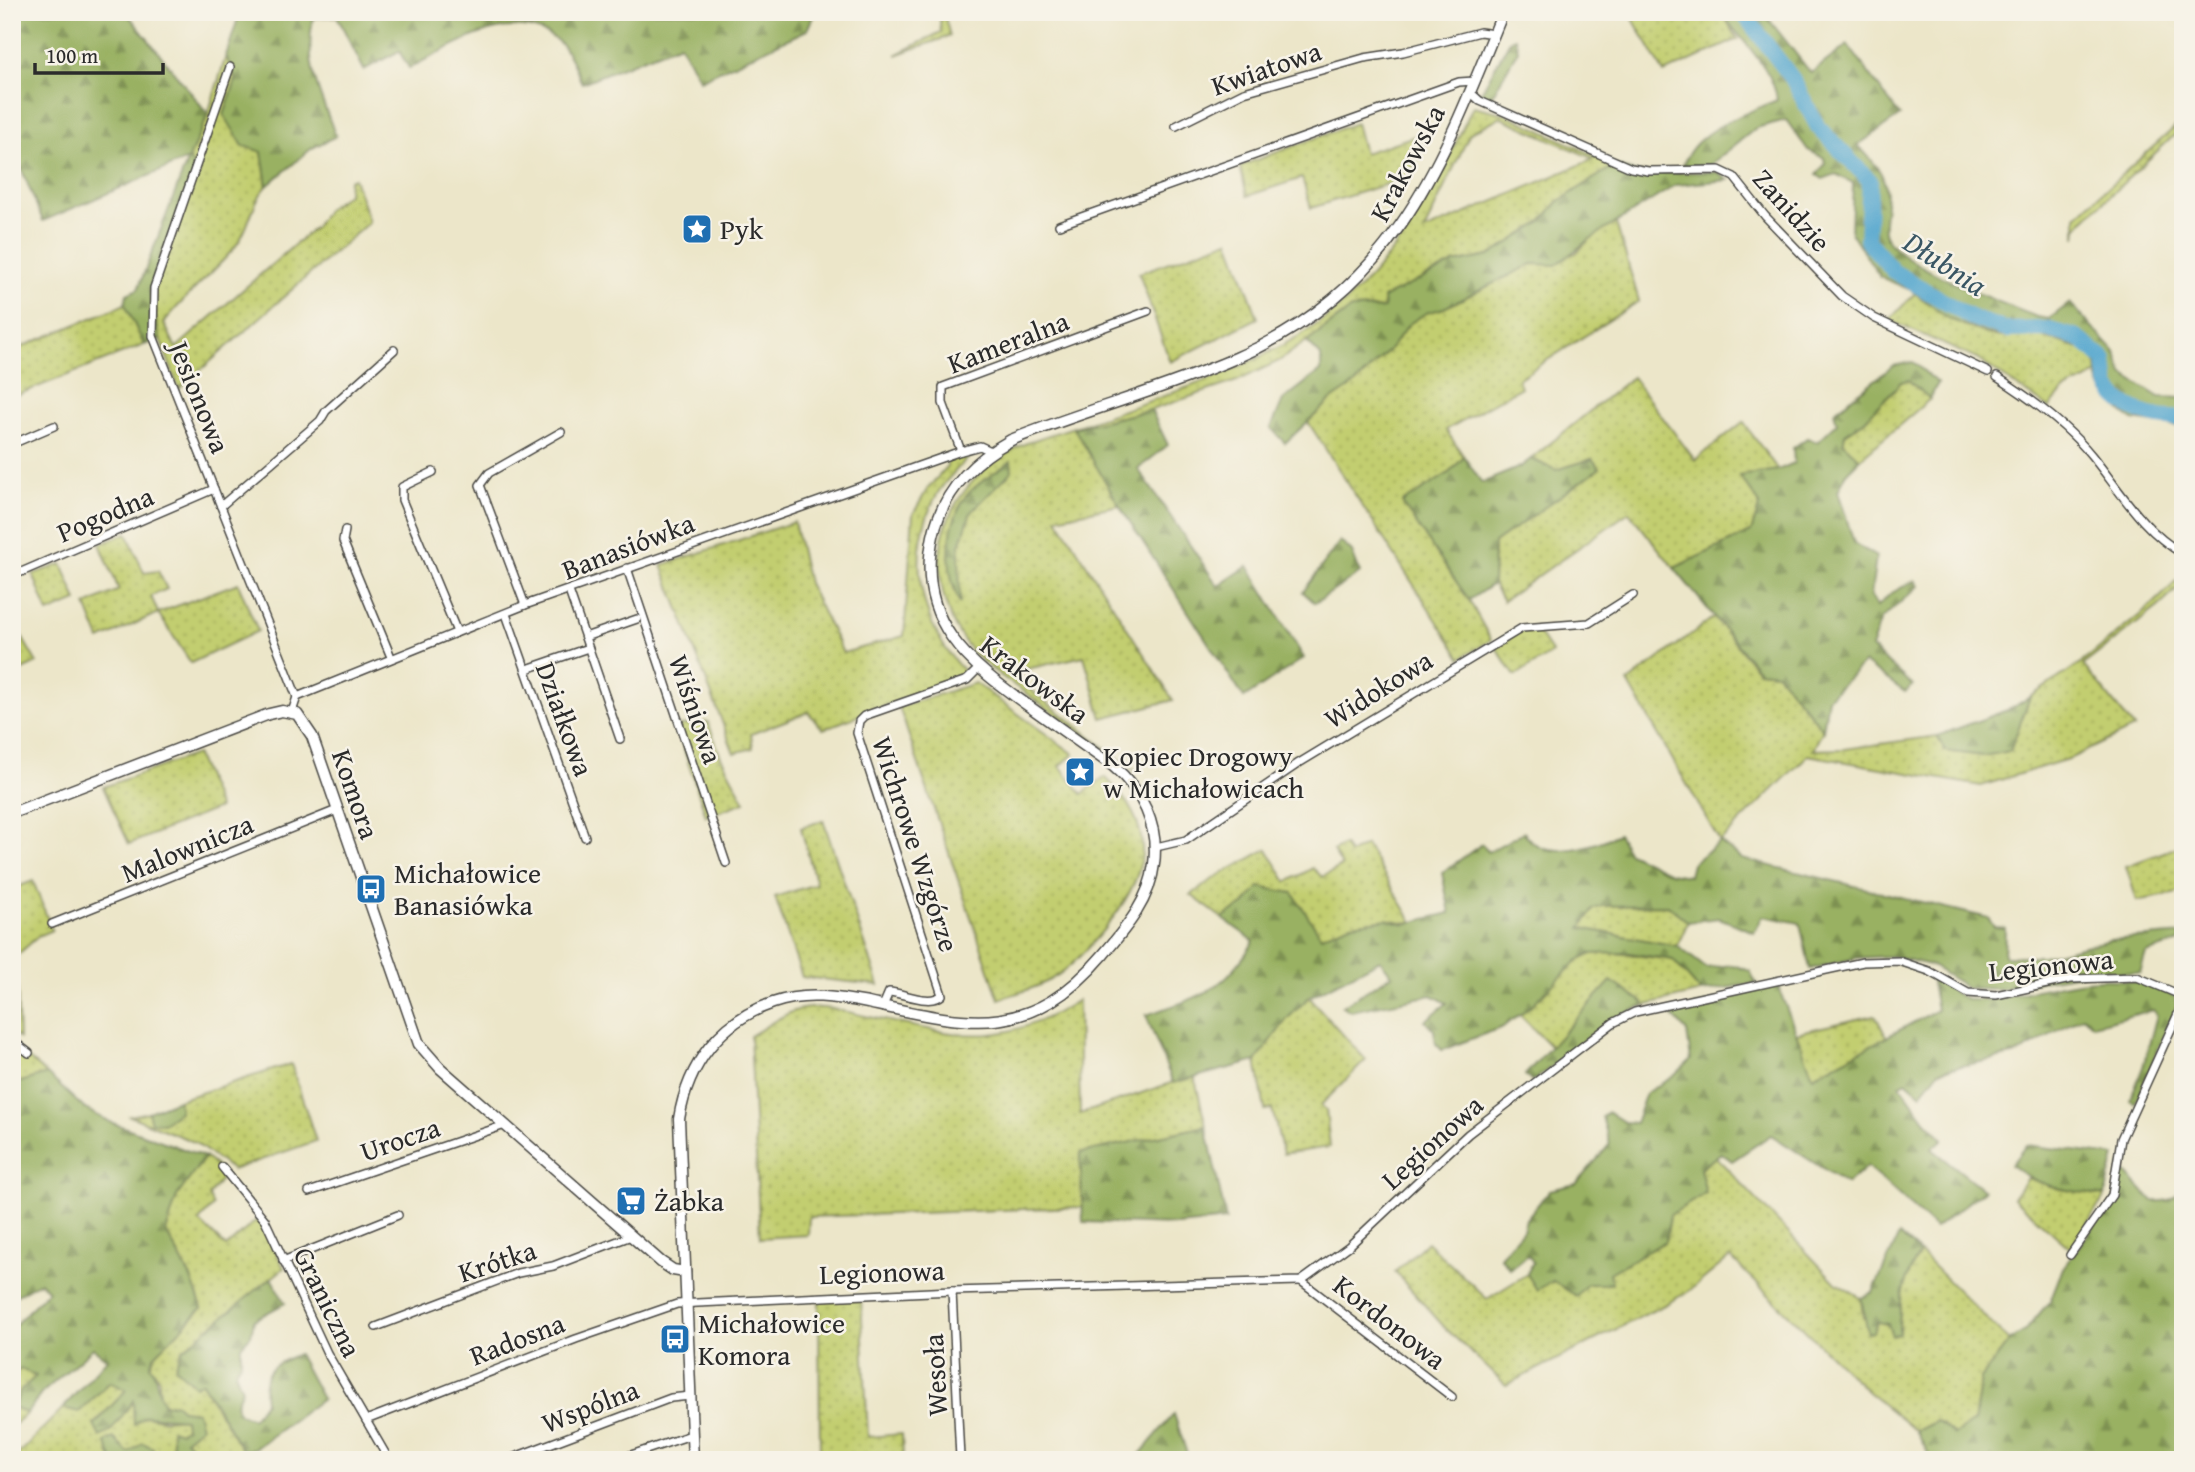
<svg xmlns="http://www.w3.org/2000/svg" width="2195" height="1472" font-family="'Gentium Book Plus',serif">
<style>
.grass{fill:url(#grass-dots);stroke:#767c4d;stroke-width:2;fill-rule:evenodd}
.forest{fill:url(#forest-firs);stroke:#626e46;stroke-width:2}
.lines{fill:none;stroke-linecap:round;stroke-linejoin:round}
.river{stroke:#53a6ce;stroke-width:16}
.street-casing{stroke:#484743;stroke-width:10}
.secondary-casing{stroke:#484743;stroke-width:13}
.street{stroke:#fff;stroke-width:7}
.secondary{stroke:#fff;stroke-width:10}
.labels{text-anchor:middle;stroke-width:5;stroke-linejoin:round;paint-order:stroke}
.street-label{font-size:28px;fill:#2b2b2b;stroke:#f7f3e8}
.poi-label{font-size:28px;fill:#2b2b2b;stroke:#f7f3e8;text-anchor:start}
.water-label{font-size:30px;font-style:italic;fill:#395664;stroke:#f7f3e8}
</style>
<defs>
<pattern id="grass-dots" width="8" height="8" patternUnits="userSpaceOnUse" patternTransform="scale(1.75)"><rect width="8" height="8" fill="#c2ce6f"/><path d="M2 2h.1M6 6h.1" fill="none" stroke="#a7b160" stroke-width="1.8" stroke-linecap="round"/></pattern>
<pattern id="forest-firs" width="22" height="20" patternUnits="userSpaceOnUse" patternTransform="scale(1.75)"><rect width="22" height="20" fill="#99b162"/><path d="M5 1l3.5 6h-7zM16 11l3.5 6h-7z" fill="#7d9051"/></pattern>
</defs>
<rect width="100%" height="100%" fill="#f7f3e8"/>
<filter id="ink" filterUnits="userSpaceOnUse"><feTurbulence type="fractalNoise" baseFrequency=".0143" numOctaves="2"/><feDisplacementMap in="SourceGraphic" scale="14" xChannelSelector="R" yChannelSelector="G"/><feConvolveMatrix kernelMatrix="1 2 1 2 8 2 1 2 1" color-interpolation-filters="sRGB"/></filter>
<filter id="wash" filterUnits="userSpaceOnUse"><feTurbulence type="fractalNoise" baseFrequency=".00686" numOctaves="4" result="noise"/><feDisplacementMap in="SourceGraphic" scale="28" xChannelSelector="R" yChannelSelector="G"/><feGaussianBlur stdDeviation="1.57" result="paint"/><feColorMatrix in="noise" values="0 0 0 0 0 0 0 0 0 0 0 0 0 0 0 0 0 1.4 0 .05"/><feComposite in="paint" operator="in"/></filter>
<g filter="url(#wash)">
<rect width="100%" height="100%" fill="#ece6c9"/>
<g class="grass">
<polygon points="939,12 947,12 944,14 950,36 896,55 941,32"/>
<polygon points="1629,12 1721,12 1738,39 1664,73"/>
<path d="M226 56 236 80 224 115 262 152 267 186C249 205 252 226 235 247 213 274 185 295 164 323L176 348 315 227 328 208 348 194 349 180 354 178 369 222 179 389 160 339 149 289 195 170 189 158 208 114Z"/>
<path d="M1473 106 1506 114 1615 165 1558 202 1540 223 1489 256 1454 263 1383 298 1384 308 1351 309 1279 361 1237 381 1151 410 1075 428 1119 505 1057 518 1173 700 1102 718 1084 656 1009 673 1135 771C1100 746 1066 722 1031 697 1012 683 989 669 973 652 952 629 942 600 940 570 937 519 966 479 1007 453 1031 438 1065 431 1092 421 1166 395 1243 372 1310 329 1392 275 1434 191 1473 106ZM1500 117 1594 159 1424 231 1470 133ZM1012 471 971 511 959 548V602L954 524Z"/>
<polygon points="2183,120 2183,127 2084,220 2077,228 2076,238 2076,216"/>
<polygon points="1356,123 1364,153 1430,131 1409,177 1311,208 1302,178 1247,196 1240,166"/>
<polygon points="1616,223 1639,301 1518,379 1521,387 1446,430 1464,457 1449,473 1403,503 1469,600 1491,640 1461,658 1308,422 1330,401 1355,384 1389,350 1409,324 1426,313 1444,308 1532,264 1576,253 1590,239"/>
<polygon points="1229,240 1258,318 1170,362 1139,273"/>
<path d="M1915 293C1938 311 1958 324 1986 334 2004 340 2021 334 2040 335 2060 337 2100 349 2098 374L2063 391 2049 408 1977 359 1889 320Z"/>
<polygon points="125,304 144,345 12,397 12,351"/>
<polygon points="1632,377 1695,460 1743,422 1778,470 1740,476 1760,504 1751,532 1674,568 1629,512 1503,601 1493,584 1494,543 1599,468 1592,459 1556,470 1531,459"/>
<polygon points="1908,379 1930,399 1860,459 1843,443 1845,434 1862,423 1901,382"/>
<path d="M969 451 972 454C961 465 948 477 939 491 903 551 919 629 968 675L823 729 808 712 751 734 753 748 734 753 662 565 794 522 808 583 843 653 904 636 913 514 928 488 947 467V462Z"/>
<polygon points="127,533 144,573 158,571 167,589 151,596 158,613 238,583 258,631 191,663 158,613 100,640 86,605 119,590 100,544"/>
<polygon points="62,564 77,601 48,613 33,574"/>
<polygon points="2183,575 2183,584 2158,607 2083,665 2134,728 2071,758 1981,786 1808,755 1720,842 1628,682 1714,617 1758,671 1777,673 1823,730 1813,750 1844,749 1937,736 1946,751 1983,756 2010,751 2030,697 2081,663 2151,606"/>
<polygon points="12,620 37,663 12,675"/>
<polygon points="1535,628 1552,653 1515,676 1495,646 1523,630"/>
<path d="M975 683 1074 754 1060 766 1082 794 1105 777C1162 832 1148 878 1100 934 1083 953 1068 972 1044 983 1030 990 1014 994 999 999L899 707Z"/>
<polygon points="708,722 721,757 745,802 706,816 676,726"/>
<polygon points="196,754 219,808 129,844 103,787"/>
<polygon points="823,820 879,985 802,977 775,897 816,884 801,828"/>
<path d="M1344 845 1349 854 1366 845 1413 922C1403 924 1396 919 1386 920 1363 920 1342 928 1321 936L1259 888 1244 905 1222 918 1191 895 1216 877 1267 849 1287 882 1313 868 1322 877 1342 866 1333 851Z"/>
<polygon points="2183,845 2183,892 2137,901 2126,866"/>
<polygon points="33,881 52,930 40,935 16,956 19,1038 12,1033 12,889"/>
<polygon points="1668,905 1688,922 1677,946 1581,928 1594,909 1603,906"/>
<polygon points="1599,951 1673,960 1701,992 1643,1006 1644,1003 1611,981 1551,1047 1520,1015 1577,961"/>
<polygon points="1309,997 1366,1060 1321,1105 1326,1110 1330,1147 1283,1154 1272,1109 1265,1110 1256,1061 1287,1019"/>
<path d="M1078 1000 1080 1114 1194 1075 1206 1126 1081 1153 1082 1207 809 1217 808 1235 760 1238 750 1036C766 1027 785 1012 802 1009 823 1005 844 1011 865 1016 953 1034 997 1053 1078 1000Z"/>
<polygon points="1875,1015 1887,1038 1813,1076 1796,1033"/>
<polygon points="12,1045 47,1074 21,1082 12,1081"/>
<polygon points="291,1064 316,1141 232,1170 194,1142 130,1116 148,1112 151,1122 180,1111 178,1100"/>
<polygon points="205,1157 225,1173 209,1196 213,1206 199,1221 226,1247 260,1217 284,1268 182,1350 248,1460 212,1460 208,1450 192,1447 185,1440 201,1427 183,1410 165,1405 160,1399 159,1379 150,1365 154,1356 202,1308 191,1278 166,1232 177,1196"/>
<path d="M1716 1157 1836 1283 1861 1298 1863 1318 1888 1324 1899 1334C1899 1299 1902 1283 1920 1253L2009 1341 1981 1379 1974 1422 1954 1435 1937 1421 1916 1431 1868 1392 1730 1257 1689 1291 1664 1305 1506 1385 1447 1330 1395 1272 1427 1242 1487 1299 1527 1274 1537 1289 1553 1281 1576 1296 1586 1284H1611L1608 1273 1666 1241 1670 1215 1706 1193 1700 1169Z"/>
<polygon points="2027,1178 2059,1189 2105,1196 2071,1249 2013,1198"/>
<polygon points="861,1298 868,1437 902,1434 903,1460 820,1460 819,1300"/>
<polygon points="21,1369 37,1376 21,1390 13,1407 27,1413 14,1425 12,1423 12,1375"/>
<polygon points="110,1382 127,1390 94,1424 110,1432 134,1400 146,1416 165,1420 184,1418 186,1428 180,1432 172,1430 173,1445 164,1460 150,1460 153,1448 113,1460 12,1460 63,1408 79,1412"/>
</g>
<g class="forest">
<polygon points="12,12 126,12 208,114 189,158 195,170 149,289 160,339 144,345 125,304 127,294 138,289 188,159 43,221 12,146"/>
<path d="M240 12H815L807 30 700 80 680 44 582 83C576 72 570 53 561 44 516 2 453 47 409 68L399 51 364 70 337 16 313 18C304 65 319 92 336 136L312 148 267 186 262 152 243 146 224 115 236 80 226 56Z"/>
<path d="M1721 12H1763L1811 73 1848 45 1900 116 1858 145C1878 168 1887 172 1886 205 1885 213 1883 224 1884 232 1890 263 2007 305 2037 317L2049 319 2070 303 2116 353 2123 374 2159 397 2183 398V427L2133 420 2123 413 2103 391 2098 379 2097 362 2088 351 2039 335 2002 337 1988 334 1949 319 1911 290 1880 277 1851 232 1853 183 1836 174 1823 179 1817 175 1825 164 1824 158 1808 150 1786 120 1756 128 1710 165 1683 166C1693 130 1746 114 1777 100 1774 68 1739 39 1721 12Z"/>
<polygon points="1515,38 1518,50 1489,101 1479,96 1510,40"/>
<polygon points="1615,165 1636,173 1717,172 1728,180 1676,185 1590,239 1556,265 1532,264 1444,308 1426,313 1409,324 1389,350 1355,384 1330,401 1285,443 1271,428 1283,400 1321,371 1321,356 1307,342 1351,309 1384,308 1383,298 1454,263 1489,256 1540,223 1558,202"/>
<polygon points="1913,362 1938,383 1930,399 1908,380 1901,382 1862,423 1845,434 1843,443 1860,459 1847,472 1838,491 1854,543 1876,557 1871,595 1877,607 1890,594 1915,580 1919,586 1881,619 1871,648 1913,686 1905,692 1864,663 1828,698 1823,730 1777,673 1759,671 1674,568 1751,532 1760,504 1740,476 1778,470 1794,463 1793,448 1807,438 1817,442 1837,423 1834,412 1893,366"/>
<polygon points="1151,410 1168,445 1138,469 1218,586 1248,566 1304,658 1244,698 1119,505 1074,428"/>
<polygon points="1464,457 1482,483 1520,467 1531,459 1556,470 1592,459 1600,468 1494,543 1493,584 1469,600 1402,503 1449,473"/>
<path d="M1011 461 1012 471 971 512 959 548 960 604C945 573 945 530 964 499 974 484 997 472 1011 461Z"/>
<polygon points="1340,541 1352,552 1360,573 1315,603 1303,592"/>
<polygon points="2030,697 2010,751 1983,756 1945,751 1937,736 2010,709"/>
<path d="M1524 832C1541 863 1593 847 1618 834L1629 853 1670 873 1689 876 1692 863 1720 842 1742 859 1988 918 1994 927 2005 928 2004 956H2043L2110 940 2183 934V941L2146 953 2140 973 2089 972 2002 989 1968 988 1930 965 1892 956 1856 958 1810 969 1800 923 1763 916 1754 932 1719 918 1688 922 1668 905 1603 906 1594 909 1581 928 1677 946 1706 968 1733 965 1750 971 1756 983 1701 992 1673 960 1629 953 1590 954 1577 961 1531 1006 1503 1027 1442 1050 1436 1044 1434 1030 1425 1021 1447 1003 1432 995 1351 1011 1342 1006 1392 975 1380 960 1309 997 1287 1019 1256 1061 1173 1083 1146 1015C1199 997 1224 992 1254 941L1222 918 1244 905 1259 887 1293 893 1321 936 1351 924 1387 919 1405 924 1450 913 1442 873 1482 844 1488 852Z"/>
<path d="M1931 977C1942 984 1960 999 1973 1000 1991 1001 2010 996 2027 992 2077 981 2129 969 2175 997L2177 1005 2135 1103 2130 1100 2143 1067 2157 1015 2153 1010 2093 1025 2083 1016 2017 1054 1939 1071 1921 1094 1906 1081 1900 1085 1925 1120 1943 1139 1932 1149 1984 1190 1935 1228 1867 1166 1847 1184 1771 1135 1732 1161 1721 1153 1700 1169 1706 1193 1670 1215 1666 1241 1609 1273 1612 1284H1587L1576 1296 1553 1281 1537 1290 1527 1274 1533 1262 1528 1255 1510 1269 1500 1257 1523 1230 1526 1219 1550 1190 1576 1184 1610 1144 1602 1117 1608 1112 1624 1122 1635 1123 1646 1093 1674 1076 1691 1060 1687 1032 1670 1013 1777 984 1813 1076 1937 1010Z"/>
<polygon points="1611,981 1644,1003 1643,1006 1611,1019 1532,1082 1525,1075"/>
<path d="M47 1074 85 1109 110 1122 205 1157 177 1196 166 1232 191 1278 202 1308 154 1356 150 1365C159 1379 157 1396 165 1405L175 1403 183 1410 197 1412 201 1427 185 1440 192 1447 208 1450 212 1460H164L173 1445 171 1429 180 1432 185 1428 184 1419 146 1416 134 1424 133 1401 110 1432 100 1437 94 1425 126 1390 110 1382 79 1412 63 1408 107 1359 93 1348 42 1393 27 1413 13 1408 21 1390 36 1376 21 1369 12 1375V1328L48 1291 40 1282 12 1298V1081L21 1082Z"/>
<polygon points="178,1100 180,1111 163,1123 151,1122 148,1112"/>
<polygon points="1206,1126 1226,1220 1177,1225 1083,1222 1080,1153"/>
<path d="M2026 1145 2115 1156 2105 1196C2071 1191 2038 1188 2011 1165Z"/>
<path d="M2120 1167 2153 1201C2169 1202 2174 1200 2183 1186V1458L1932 1460 1916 1431 1937 1421 1954 1435 1974 1422 1981 1379 2009 1341 2025 1331 2050 1301 2063 1268 2116 1197Z"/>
<path d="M1899 1235 1920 1253C1902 1283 1899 1299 1899 1334L1892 1336 1888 1324 1877 1322 1873 1332 1868 1333 1861 1298 1873 1292Z"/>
<path d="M271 1278 285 1303 254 1320 251 1335 241 1346V1362L235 1371 242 1389 236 1403 238 1413 253 1418 265 1402C261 1370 271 1366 298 1354L322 1399 255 1448 243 1451 202 1382 195 1386 175 1367 182 1350Z"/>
<polygon points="1174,1414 1189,1460 1135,1460"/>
<polygon points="114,1438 128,1453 143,1443 153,1448 150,1460 113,1460 105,1442"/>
</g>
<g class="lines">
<path class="river" d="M1742 12 1792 78 1818 127 1870 181 1867 240 1893 271 1970 317 2006 330 2047 329 2078 338 2105 360C2106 367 2106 380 2109 387 2122 411 2158 420 2183 418"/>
</g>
</g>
<g filter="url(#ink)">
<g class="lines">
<g class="street-casing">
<g id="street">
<polyline points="230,67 154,288 153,336 297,697"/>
<polyline points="1470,92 1480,101 1631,168 1648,171 1719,170 1734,177 1765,216 1842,296 1874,318 1988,372"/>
<polyline points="1176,126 1244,92 1364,58 1403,52 1480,32 1494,34"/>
<polyline points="1059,225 1459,82 1474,81"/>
<path d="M1997 377C2030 398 2067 425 2092 456 2121 492 2142 530 2183 554"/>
<polyline points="12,444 54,426"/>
<polyline points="961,451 943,403 943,387 1148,311"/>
<polyline points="433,472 402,487 402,500 457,632"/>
<polyline points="221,506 320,421 326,411 394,350"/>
<polyline points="345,530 343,541 391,657"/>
<polyline points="627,568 726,863"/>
<polyline points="12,576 214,489"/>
<polyline points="569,591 620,739"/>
<polyline points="525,605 480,485 489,473 561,432"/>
<polyline points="506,614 585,837"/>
<polyline points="585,637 637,619"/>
<polyline points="530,668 588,648"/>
<polyline points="292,712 297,697 525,605 961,451 980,446 991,451"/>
<polyline points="1156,847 1186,840 1299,763 1522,628 1589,623 1633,595"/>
<polyline points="52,924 337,810"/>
<path d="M883 1006 889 992C904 993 930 1006 942 995L857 733 859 721 864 716 967 680 978 669"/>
<polyline points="12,1040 29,1053"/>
<polyline points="222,1167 265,1220 327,1353 389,1460"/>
<polyline points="309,1192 505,1125"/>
<polyline points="2070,1255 2112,1195 2121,1139 2183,1003"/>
<polyline points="283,1261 398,1215"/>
<polyline points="1301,1281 1452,1397"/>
<polyline points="952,1291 960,1458"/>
<polyline points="376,1327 518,1273 553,1266 631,1236"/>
<polyline points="366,1420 576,1339 677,1304 952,1291 1301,1281 1349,1246 1468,1134 1613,1023 1635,1012 1863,962 1899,961 1929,971 1968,993 1996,995 2071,979 2137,977 2183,996"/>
<polyline points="507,1460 671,1398 690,1396"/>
<polyline points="616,1460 691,1435"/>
</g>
</g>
<g class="secondary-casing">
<g id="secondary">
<polyline points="12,813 269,714 282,711 297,714 312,736 419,1044 440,1068 661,1262 673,1270 685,1272"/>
<path d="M693 1460 679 1119C688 1064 720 1021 773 1003 804 992 837 997 868 1003 968 1025 1029 1042 1103 955 1126 928 1150 900 1154 864 1159 826 1142 790 1113 766 1085 746 1058 727 1030 707 968 663 915 621 933 536 943 491 973 461 1011 440 1085 410 1163 390 1236 358 1397 288 1441 164 1503 12"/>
</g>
</g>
<use href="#street" class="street"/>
<use href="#secondary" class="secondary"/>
</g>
</g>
<defs>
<g id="sight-square" transform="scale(1.575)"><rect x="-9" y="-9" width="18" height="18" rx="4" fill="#1f6fb2" stroke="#f7f3e8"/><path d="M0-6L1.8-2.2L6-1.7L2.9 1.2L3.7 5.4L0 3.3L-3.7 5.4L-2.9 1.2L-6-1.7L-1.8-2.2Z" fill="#fff"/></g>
<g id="bus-square" transform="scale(1.575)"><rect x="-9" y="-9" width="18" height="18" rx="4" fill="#1f6fb2" stroke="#f7f3e8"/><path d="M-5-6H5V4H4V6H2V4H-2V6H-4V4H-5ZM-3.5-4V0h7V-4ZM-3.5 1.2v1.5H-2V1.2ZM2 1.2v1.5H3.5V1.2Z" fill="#fff"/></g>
<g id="supermarket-square" transform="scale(1.575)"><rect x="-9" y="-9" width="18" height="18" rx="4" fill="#1f6fb2" stroke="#f7f3e8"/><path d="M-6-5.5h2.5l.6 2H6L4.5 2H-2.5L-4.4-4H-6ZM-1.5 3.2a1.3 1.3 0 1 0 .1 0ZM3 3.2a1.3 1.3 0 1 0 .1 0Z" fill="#fff"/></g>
</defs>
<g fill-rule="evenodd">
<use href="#sight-square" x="697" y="229"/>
<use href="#sight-square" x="1080" y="772"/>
<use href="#bus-square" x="371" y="889"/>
<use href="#supermarket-square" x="631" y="1201"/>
<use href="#bus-square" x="675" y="1339"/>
</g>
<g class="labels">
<g class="street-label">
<text transform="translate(1266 68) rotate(-19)" y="10">Kwiatowa</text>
<text transform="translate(1407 163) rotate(-62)" y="10">Krakowska</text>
<text transform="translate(1792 210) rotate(48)" y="10">Zanidzie</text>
<text transform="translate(1008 342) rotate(-21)" y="10">Kameralna</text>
<text transform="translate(200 397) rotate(68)" y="10">Jesionowa</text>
<text transform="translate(105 514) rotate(-23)" y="10">Pogodna</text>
<text transform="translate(628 546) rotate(-21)" y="10">Banasiówka</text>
<text transform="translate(1035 679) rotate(37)" y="10">Krakowska</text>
<text transform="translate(1378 689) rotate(-32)" y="10">Widokowa</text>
<text transform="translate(696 709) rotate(71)" y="10">Wiśniowa</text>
<text transform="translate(565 719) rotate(70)" y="10">Działkowa</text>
<text transform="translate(356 794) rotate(71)" y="10">Komora</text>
<text transform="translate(916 844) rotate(72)" y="10">Wichrowe Wzgórze</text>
<text transform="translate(187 848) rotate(-22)" y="10">Malownicza</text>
<text transform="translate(2051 965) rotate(-6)" y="10">Legionowa</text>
<text transform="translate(400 1139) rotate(-19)" y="10">Urocza</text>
<text transform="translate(1432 1142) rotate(-42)" y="10">Legionowa</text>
<text transform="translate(497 1261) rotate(-18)" y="10">Krótka</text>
<text transform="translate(882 1272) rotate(-2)" y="10">Legionowa</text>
<text transform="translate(328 1302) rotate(64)" y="10">Graniczna</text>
<text transform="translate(1390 1322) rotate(38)" y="10">Kordonowa</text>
<text transform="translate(517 1339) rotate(-21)" y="10">Radosna</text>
<text transform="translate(935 1375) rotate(-93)" y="10">Wesoła</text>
<text transform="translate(590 1406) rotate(-21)" y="10">Wspólna</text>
</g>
<g class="poi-label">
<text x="720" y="239">Pyk</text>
<text x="1103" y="766">Kopiec Drogowy<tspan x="1103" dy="32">w Michałowicach</tspan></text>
<text x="394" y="883">Michałowice<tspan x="394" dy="32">Banasiówka</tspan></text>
<text x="654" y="1211">Żabka</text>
<text x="698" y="1333">Michałowice<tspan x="698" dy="32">Komora</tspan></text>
</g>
<g class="water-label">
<text transform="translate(1945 264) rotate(33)" y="10">Dłubnia</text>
</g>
</g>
<rect width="2195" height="1472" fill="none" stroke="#f7f3e8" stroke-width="42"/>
<path d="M35 63v10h128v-10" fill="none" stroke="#2b2b2b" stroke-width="3.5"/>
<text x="46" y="63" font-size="21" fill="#2b2b2b" stroke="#f7f3e8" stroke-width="5" paint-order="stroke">100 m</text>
</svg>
